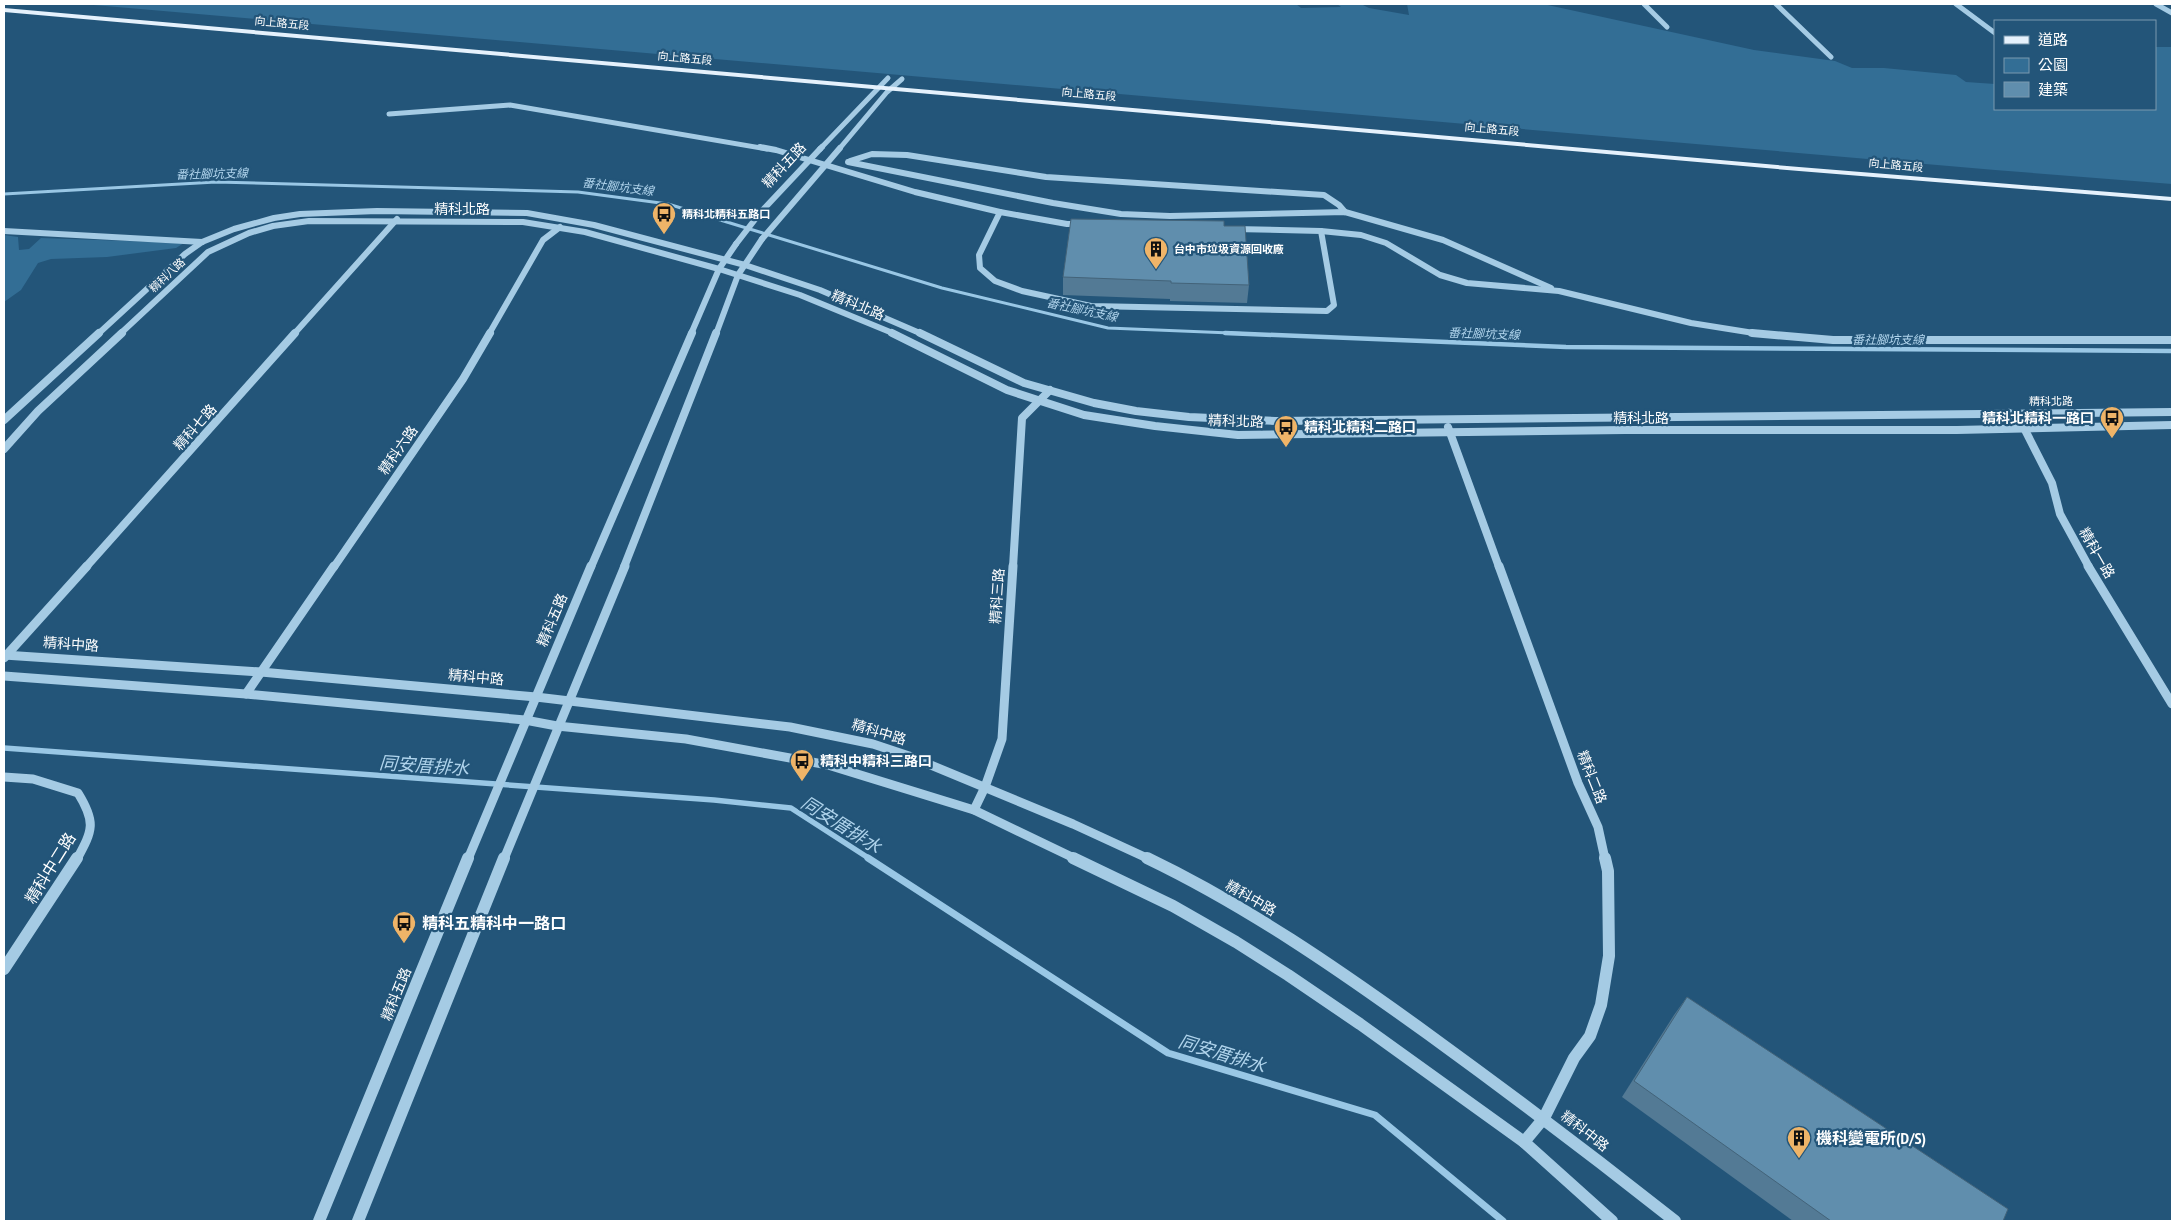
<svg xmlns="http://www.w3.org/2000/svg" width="2176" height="1225" font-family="'PT Sans Narrow','Noto Sans TC',sans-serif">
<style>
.green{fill:#336e95}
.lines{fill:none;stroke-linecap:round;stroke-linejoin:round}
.stream-far3{stroke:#99c7e5;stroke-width:3}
.stream-far2{stroke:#99c7e5;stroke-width:4.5}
.stream-far1{stroke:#99c7e5;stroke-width:5.5}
.stream{stroke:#99c7e5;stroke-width:7}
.minor-far4{stroke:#a5cbe4;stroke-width:5}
.minor-far3{stroke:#a5cbe4;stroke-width:6}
.minor-far2{stroke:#a5cbe4;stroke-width:8}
.minor-far1{stroke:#a5cbe4;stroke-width:9}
.minor{stroke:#a5cbe4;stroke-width:12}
.major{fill:#e5f1fc;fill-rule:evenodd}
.minor-bridge{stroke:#a5cbe4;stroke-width:6}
.wall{fill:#537a95}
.building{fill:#608ead;stroke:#436379}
.labels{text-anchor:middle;stroke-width:4.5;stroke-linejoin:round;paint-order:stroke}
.far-street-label{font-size:11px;fill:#fff;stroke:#235579}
.far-poi-label{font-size:11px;font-weight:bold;fill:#fff;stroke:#235579;text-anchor:start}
.far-water-label{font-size:12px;font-style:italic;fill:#b0d4ec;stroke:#235579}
.street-label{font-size:14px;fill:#fff;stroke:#235579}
.poi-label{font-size:14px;font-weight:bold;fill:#fff;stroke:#235579;text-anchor:start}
.near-street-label{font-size:16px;fill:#fff;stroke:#235579}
.near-poi-label{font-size:16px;font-weight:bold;fill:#fff;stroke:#235579;text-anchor:start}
.near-water-label{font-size:18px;font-style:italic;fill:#b0d4ec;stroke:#235579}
</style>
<rect width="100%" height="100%" fill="#235579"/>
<g class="green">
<polygon points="82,4 1296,4 1301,8 1341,7 1337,4 1361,4 1369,8 1409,15 1407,4 1543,4 1754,50 1835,61 1852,68 1884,68 1956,75 1966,82 1995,84 1995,109 2155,109 2155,47 2172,47 2172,184 1995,170"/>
<polygon points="4,235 18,237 19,250 29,249 41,238 184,243 176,248 107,257 51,259 38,263 21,290 4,302"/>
</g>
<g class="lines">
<polyline class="stream-far3" points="4,194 216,182 578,192 668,204 942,288 1108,328 1255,334"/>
<polyline class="stream-far2" points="1225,333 1566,347 2172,351"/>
<polyline class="stream-far1" points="4,748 714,800 791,808 870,859"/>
<polyline class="stream" points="868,858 1168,1053 1375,1115 1503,1221"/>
<g class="minor-far4">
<polyline points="1644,4 1667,27"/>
<polyline points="1776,4 1831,57"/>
<polyline points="1956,4 1995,33"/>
<polyline points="2156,4 2172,13"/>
<polyline points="389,114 510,105 767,149"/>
<polyline points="840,148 887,92 902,79"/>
<polyline points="820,149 888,78"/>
</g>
<g class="minor-far3">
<polyline points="760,147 776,150 915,192 1000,212 979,255 980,268 995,281 1022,291 1091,306 1327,311 1334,305 1321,231"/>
<polyline points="820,149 822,147"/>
<polyline points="850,161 872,154 907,155 1046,177 1324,195 1339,205 1345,212"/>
<polyline points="848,162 1053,203 1121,214 1170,216 1345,212 1443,240 1551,288"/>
<polyline points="1000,212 1067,224 1081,224"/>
<polyline points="1234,229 1321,231 1361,235 1386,243 1440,275 1467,283 1559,291 1691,323 1760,334"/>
<polyline points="4,231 202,242"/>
<polyline points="98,334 185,254 202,242 234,229 274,218 300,214 377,211 527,213 594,225 745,265 820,290 922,334"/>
<polyline points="120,334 208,252 249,233 273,226 309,221 523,222 585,232 719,269 800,295 895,334"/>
<polyline points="294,334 397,219"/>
<polyline points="489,334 543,240 560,227"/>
<polyline points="691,334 719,269 736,244"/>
<polyline points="716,334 738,275 762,239"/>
</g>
<g class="minor-far2">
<polyline points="892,333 1007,390 1084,415 1155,426 1238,435 1625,430 1957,430 2172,425"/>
<polyline points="920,333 1024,383 1094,403 1136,411 1189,417 1275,421 2172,412"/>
<polyline points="1752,333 1833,340 2172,340"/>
<polyline points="2009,413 2024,428 2052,483 2060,514 2089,567"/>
<polyline points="4,420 99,333"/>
<polyline points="1448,427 1499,567"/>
<polyline points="4,449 38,411 122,333"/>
<polyline points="86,567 295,333"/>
<polyline points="334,567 463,379 490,333"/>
<polyline points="591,567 692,333"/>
<polyline points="624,567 716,333"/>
<polyline points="1013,567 1022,418 1050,390"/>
</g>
<g class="minor-far1">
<polyline points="1499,566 1578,783 1598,827 1605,859"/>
<polyline points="2088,566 2172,704"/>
<polyline points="4,655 261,672 536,697 790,727 873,744 909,756 1073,824 1149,859"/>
<polyline points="4,658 87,566"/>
<polyline points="4,676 246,694 525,720 557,726 686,739 828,765 974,810 1076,859"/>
<polyline points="246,694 334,566"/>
<path d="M4 777 33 779 78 793C96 822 93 830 77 859"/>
<polyline points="974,810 985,787 1002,739 1013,566"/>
<polyline points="468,859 591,566"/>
<polyline points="504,859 625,566"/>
</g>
<g class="minor">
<polyline points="1073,858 1173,906 1236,942 1288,975 1360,1024 1524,1142 1612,1221"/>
<path d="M1147 858C1247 906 1338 969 1428 1034 1512 1095 1594 1157 1675 1221"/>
<polyline points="4,969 77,858"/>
<polyline points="1524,1142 1544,1118 1574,1058 1590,1036 1601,1005 1609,956 1608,871 1605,858"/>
<polyline points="319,1221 468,858"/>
<polyline points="358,1221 504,858"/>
</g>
<polygon class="major" points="4,8 1799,167 2172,197 2172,201 1799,171 4,12"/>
<g class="minor-bridge">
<polyline points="762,239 840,148"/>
<polyline points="736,244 760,213 820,149"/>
</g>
</g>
<g class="wall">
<polygon points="1224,226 1249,285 1247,303 1170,301 1170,299 1063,295 1063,277"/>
<polygon points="1687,997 2003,1221 1793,1221 1622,1097 1674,1015"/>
</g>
<g class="building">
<polygon points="1071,219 1224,221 1224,226 1245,226 1249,285 1171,283 1171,281 1063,277"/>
<polygon points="1687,997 2008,1209 2003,1221 1831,1221 1634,1081"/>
</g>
<defs>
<g id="bus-pin" transform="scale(1.25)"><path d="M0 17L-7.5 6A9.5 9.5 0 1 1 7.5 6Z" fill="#efb468" stroke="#235579"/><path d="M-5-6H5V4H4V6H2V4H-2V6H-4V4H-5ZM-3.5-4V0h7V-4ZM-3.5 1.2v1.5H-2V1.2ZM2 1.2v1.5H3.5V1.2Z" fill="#111"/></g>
<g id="building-pin" transform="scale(1.25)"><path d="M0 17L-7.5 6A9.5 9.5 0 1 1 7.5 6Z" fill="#efb468" stroke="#235579"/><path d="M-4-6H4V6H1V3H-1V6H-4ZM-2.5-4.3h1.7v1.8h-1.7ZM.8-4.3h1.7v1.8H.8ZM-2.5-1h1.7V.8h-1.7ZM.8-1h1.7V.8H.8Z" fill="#111"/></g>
</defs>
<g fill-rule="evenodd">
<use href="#bus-pin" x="664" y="214"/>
<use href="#building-pin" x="1156" y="249"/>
<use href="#bus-pin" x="2112" y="418"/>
<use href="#bus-pin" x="1286" y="427"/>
<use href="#bus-pin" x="802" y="761"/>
<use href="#bus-pin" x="404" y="923"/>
<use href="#building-pin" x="1799" y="1138"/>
</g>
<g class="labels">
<g class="far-street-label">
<text transform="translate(282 23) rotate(5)" y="4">向上路五段</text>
<text transform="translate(685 58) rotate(5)" y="4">向上路五段</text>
<text transform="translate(1089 94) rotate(5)" y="4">向上路五段</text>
<text transform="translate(1492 129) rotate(5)" y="4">向上路五段</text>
<text transform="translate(1896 165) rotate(5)" y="4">向上路五段</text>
<text transform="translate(167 275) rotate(-43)" y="4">精科八路</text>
<text x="2051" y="405">精科北路</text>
</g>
<g class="far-poi-label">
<text x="682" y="218">精科北精科五路口</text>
<text x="1174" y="253">台中市垃圾資源回收廠</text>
</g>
<g class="far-water-label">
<text transform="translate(212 174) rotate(-1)" y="4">番社腳坑支線</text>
<text transform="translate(618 187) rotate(7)" y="4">番社腳坑支線</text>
<text transform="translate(1082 310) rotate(12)" y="4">番社腳坑支線</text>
<text transform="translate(1484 334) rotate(2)" y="4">番社腳坑支線</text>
<text x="1888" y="344">番社腳坑支線</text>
</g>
<g class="street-label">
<text transform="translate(784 165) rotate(-47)" y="5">精科五路</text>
<text x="462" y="214">精科北路</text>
<text transform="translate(858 305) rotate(23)" y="5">精科北路</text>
<text x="1641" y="423">精科北路</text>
<text transform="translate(1236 421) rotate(2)" y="5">精科北路</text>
<text transform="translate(195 427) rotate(-48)" y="5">精科七路</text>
<text transform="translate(398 450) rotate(-55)" y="5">精科六路</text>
<text transform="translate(2097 553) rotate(60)" y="5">精科一路</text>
<text transform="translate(997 596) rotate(-86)" y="5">精科三路</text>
<text transform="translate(552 620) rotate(-67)" y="5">精科五路</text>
<text transform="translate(71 644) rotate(4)" y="5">精科中路</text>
<text transform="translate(476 677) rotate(5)" y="5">精科中路</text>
<text transform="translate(879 732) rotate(17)" y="5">精科中路</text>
<text transform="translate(1592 777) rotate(68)" y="5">精科二路</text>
<text transform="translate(1251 898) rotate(30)" y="5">精科中路</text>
<text transform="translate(396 994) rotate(-68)" y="5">精科五路</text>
<text transform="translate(1585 1131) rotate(38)" y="5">精科中路</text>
</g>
<g class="poi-label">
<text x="2094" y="423" text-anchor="end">精科北精科一路口</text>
<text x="1304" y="432">精科北精科二路口</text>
<text x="820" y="766">精科中精科三路口</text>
</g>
<g class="near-street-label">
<text transform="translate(50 868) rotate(-58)" y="6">精科中二路</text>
</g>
<g class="near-poi-label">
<text x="422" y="929">精科五精科中一路口</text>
<text x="1816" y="1144">機科變電所(D/S)</text>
</g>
<g class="near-water-label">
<text transform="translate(424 766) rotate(4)" y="6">同安厝排水</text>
<text transform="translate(841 825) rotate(32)" y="6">同安厝排水</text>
<text transform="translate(1222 1054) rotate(17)" y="6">同安厝排水</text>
</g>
</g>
<rect width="2176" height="1225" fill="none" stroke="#ffffff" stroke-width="10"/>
<rect x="1994" y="20" width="162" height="90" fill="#235579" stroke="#7b99af"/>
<rect x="2004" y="36" width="25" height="8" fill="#e5f1fc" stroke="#7b99af"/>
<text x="2038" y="45" font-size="15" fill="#ffffff">道路</text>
<rect x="2004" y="58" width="25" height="15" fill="#336e95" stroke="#7b99af"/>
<text x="2038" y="70" font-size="15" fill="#ffffff">公園</text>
<rect x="2004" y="82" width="25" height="15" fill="#608ead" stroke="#7b99af"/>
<text x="2038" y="95" font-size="15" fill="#ffffff">建築</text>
</svg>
